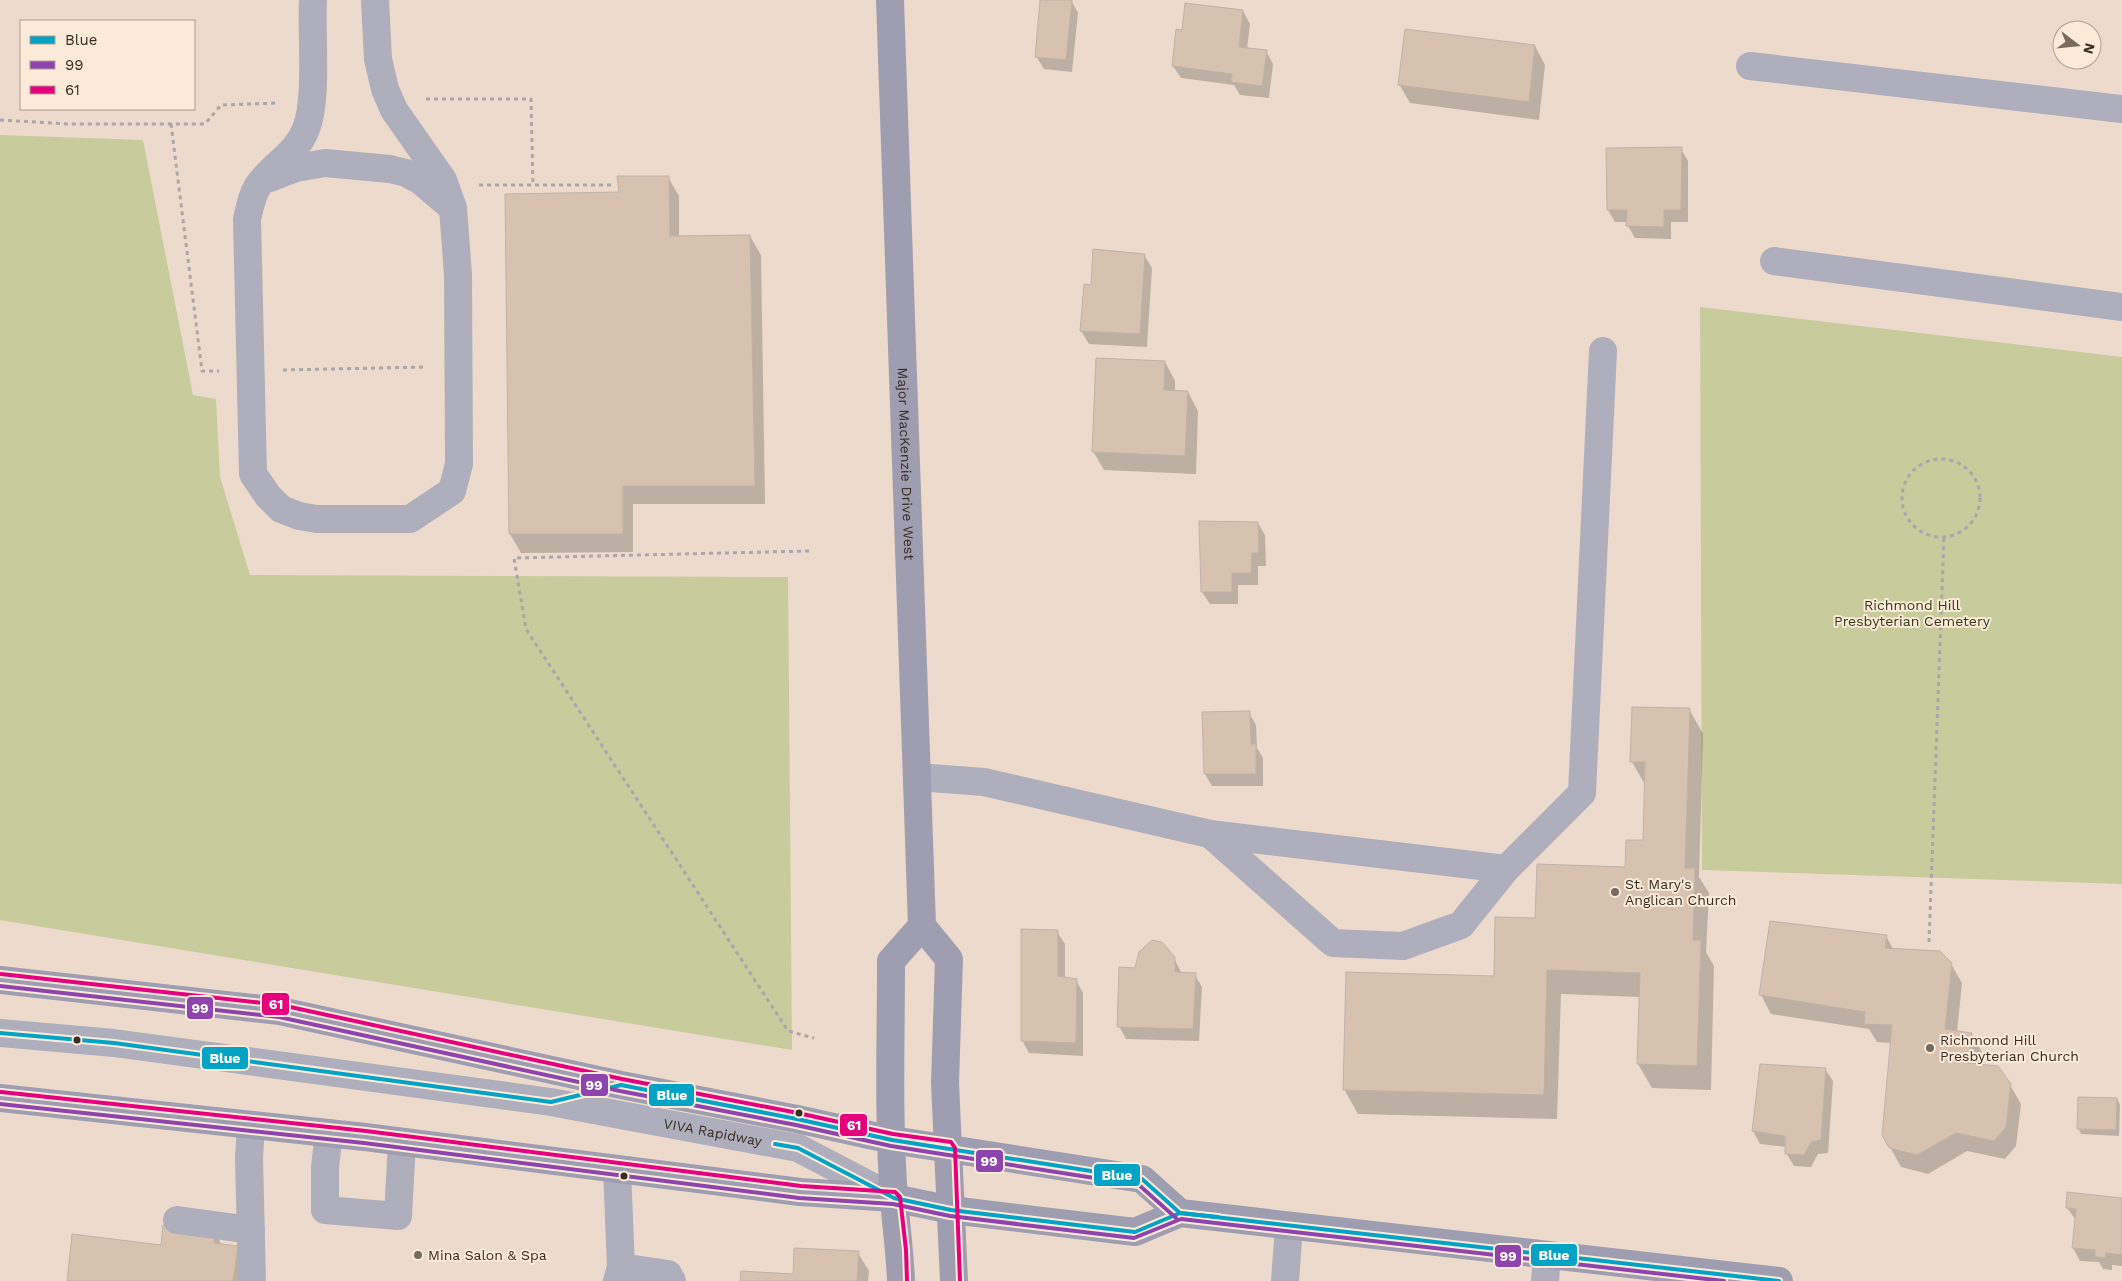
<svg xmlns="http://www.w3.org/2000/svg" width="2122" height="1281" font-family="'Work Sans',sans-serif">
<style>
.green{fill:#c8cb9b}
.shadow{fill:#0003}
.building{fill:#d7c2af;stroke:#bfb2a7}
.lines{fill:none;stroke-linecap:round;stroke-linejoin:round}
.path{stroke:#aba6ab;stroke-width:3;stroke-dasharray:4 4;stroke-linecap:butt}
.minor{stroke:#afaebc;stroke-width:28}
.major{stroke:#9f9db0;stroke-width:28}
.bus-1-casing{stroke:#fcead9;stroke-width:8}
.bus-2-casing{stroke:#fcead9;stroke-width:8}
.bus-3-casing{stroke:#fcead9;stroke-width:8}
.bus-1{stroke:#03a3c5;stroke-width:4}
.bus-2{stroke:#8e44ad;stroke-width:4}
.bus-3{stroke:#e5007d;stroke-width:4}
.poi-dot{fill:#776a5e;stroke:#fcead9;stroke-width:2}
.bus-dot{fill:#382d22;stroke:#fcead9;stroke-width:2}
.labels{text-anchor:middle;stroke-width:4;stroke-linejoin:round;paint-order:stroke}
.street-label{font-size:14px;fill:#382d22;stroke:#fcead9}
.park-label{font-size:14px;fill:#323b16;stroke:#fcead9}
.poi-label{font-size:14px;fill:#382d22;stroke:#fcead9;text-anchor:start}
.line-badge{stroke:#fcead9;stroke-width:2}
.badge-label{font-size:14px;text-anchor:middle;font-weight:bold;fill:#fff}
</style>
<rect width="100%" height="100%" fill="#ecdbcc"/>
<g class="green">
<polygon points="0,135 143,140 193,395 216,399 220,477 250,575 788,577 792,1050 0,920"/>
<polygon points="1700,307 2122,357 2122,884 1702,870"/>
</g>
<g class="shadow">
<polygon points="1041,0 1071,0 1078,13 1072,72 1044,69 1036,56"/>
<polygon points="1243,11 1250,24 1247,49 1266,51 1273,64 1269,98 1240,95 1234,85 1181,78 1173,66"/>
<polygon points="1535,46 1545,65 1539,120 1410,103 1399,84"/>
<polygon points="1681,149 1688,161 1688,222 1671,222 1671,239 1635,238 1628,226 1628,222 1615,222 1608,210"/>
<polygon points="668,177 679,196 679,237 750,236 761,255 765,504 633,504 633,552 521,553 510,534 506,196 620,193"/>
<polygon points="1144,255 1152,268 1147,347 1089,344 1081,331 1092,287"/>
<polygon points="1165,362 1175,381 1175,392 1188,392 1198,411 1196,474 1104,470 1093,451"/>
<polygon points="1258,523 1265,535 1266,566 1258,566 1258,585 1238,585 1238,604 1210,604 1202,592"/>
<polygon points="1689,709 1703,734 1699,877 1709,893 1706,952 1714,966 1711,1090 1652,1088 1638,1064 1640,997 1561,994 1557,1119 1358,1114 1344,1089 1495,977 1537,920 1626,868 1644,842 1646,786 1632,762"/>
<polygon points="1249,713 1256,725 1257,748 1263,758 1263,786 1212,786 1205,774"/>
<polygon points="1057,932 1065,944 1065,978 1076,980 1083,993 1083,1056 1029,1053 1022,1040"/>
<polygon points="1886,936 1893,949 1951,964 1962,983 1957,1032 1971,1034 1982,1052 1980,1066 2010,1085 2021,1104 2016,1146 2005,1159 1967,1151 1928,1174 1901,1167 1890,1147 1891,1043 1877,1042 1869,1029 1771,1014 1761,995"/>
<polygon points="1174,958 1182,974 1195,975 1202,987 1199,1041 1126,1039 1119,1026"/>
<polygon points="1762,1065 1825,1069 1833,1081 1828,1153 1818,1154 1811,1167 1794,1166 1786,1153 1786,1147 1760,1144 1753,1131"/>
<polygon points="2117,1099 2120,1105 2119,1136 2081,1134 2078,1128"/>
<polygon points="2122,1199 2122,1266 2112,1265 2112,1270 2103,1269 2099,1262 2080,1261 2073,1248 2076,1220 2067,1208"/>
<polygon points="214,1232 222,1245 237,1247 246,1281 68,1281 162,1247"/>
<polygon points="858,1253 869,1271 868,1281 742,1281 794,1275"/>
</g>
<g class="building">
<polygon points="1040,0 1072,0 1066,60 1035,57"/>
<polygon points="1185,3 1243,10 1239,47 1267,50 1262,86 1231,82 1232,74 1172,66 1176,29 1182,30"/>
<polygon points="1405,29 1535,45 1529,102 1398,85"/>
<polygon points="1682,147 1681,210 1664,210 1664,227 1626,226 1627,210 1607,210 1606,148"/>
<polygon points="617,176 669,176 670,236 750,235 755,486 623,486 623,534 509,534 505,194 619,192"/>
<polygon points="1093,249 1145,254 1140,334 1080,331 1084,284 1091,285"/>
<polygon points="1096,358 1165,361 1164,390 1188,391 1185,456 1092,452"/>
<polygon points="1199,521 1258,522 1259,553 1252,553 1251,573 1232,573 1232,592 1201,592"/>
<polygon points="1632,707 1690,708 1685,868 1695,868 1693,940 1701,940 1697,1066 1637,1064 1640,973 1547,970 1544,1095 1343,1090 1346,972 1494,976 1495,917 1535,918 1537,864 1625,867 1626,840 1643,840 1645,762 1630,762"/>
<polygon points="1250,711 1251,744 1256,744 1256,774 1204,774 1202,712"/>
<polygon points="1770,921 1887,935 1885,948 1940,951 1952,963 1945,1029 1972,1033 1968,1063 1998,1066 2011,1084 2006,1127 1994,1141 1956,1133 1917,1155 1889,1148 1882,1135 1892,1025 1864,1024 1865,1012 1759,995"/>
<polygon points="1021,929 1058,930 1058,976 1077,979 1076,1043 1021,1041"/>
<polygon points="1152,940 1162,942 1175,957 1175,972 1196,973 1193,1029 1117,1027 1119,967 1135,968 1139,952"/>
<polygon points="1760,1064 1826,1068 1821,1140 1811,1142 1804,1155 1785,1154 1785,1136 1752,1131"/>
<polygon points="2078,1097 2117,1098 2116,1130 2077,1129"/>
<polygon points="2067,1192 2122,1198 2122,1255 2106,1253 2105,1258 2095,1257 2095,1250 2072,1248 2076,1209 2066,1208"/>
<polygon points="163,1225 215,1231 214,1243 238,1246 233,1281 67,1281 72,1234 161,1245"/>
<polygon points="794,1248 859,1251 857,1281 740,1281 741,1271 793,1274"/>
</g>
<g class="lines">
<g class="path">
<polyline points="426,99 531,99 533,185"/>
<polyline points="0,120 70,124 205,124 221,105 278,103"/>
<polyline points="171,124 202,371 219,371"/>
<polyline points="479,185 613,185"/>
<polyline points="283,370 426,367"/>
<circle cx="1941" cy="498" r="39"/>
<polyline points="809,551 514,558 526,629 788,1031 814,1038"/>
<polyline points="1929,942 1944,537"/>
</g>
<g class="minor">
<path d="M313 0C311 35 318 99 306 129 297 153 274 164 260 183 252 193 250 207 247 219L253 474 268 496 281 509 299 516 317 519H410L452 491 459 464 458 275 453 208 443 180 394 110 385 89 378 59 375 0"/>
<polyline points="1750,66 2122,109"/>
<polyline points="270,178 296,168 325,163 390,169 406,173 421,181 448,204"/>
<polyline points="1774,261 2122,307"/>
<polyline points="917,777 984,782 1210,834 1506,869"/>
<polyline points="1210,834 1333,943 1403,946 1461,925 1506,869 1582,793 1603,351"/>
<path id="s1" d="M0 1033 114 1043 551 1102 798 1148 894 1198"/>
<polyline points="251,1125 249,1158 252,1281"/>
<polyline points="329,1133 325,1167 325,1210 398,1216 402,1142"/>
<polyline points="177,1220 251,1230"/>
<polyline points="621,1267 668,1274 672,1281"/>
<polyline points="617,1281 621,1267 617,1169"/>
<polyline points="1285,1281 1289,1226"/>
<polyline points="1545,1281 1547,1255"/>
</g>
<g class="major">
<path id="s2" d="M890 0 922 926 949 959 945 1083 954 1281"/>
<polyline points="0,980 280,1011 621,1085 797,1119 892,1140 1142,1179 1180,1213"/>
<polyline points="0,1098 365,1137 800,1192 894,1198 951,1210 1135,1232 1180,1213 1779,1281"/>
<path d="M901 1281C900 1253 896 1226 894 1198 888 1119 891 1040 891 961L922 926"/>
</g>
<g class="bus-1-casing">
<g id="bus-1">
<polyline points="0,1033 114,1043 551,1102 621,1085 797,1119 892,1140 1142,1179 1180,1213 1779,1281"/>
<polyline points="775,1144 798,1148 894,1198 951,1210 1135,1232 1180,1213 1218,1217"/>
</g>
</g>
<g class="bus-2-casing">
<g id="bus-2">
<polyline points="0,986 279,1017 620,1091 796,1125 891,1146 1139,1185 1176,1218"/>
<polyline points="0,1104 364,1143 799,1198 893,1204 950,1216 1134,1238 1181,1219 1724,1281"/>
</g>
</g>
<g class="bus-3-casing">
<g id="bus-3">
<polyline points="1,974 281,1005 622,1079 798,1113 893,1134 951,1142 955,1148 960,1281"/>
<polyline points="1,1092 366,1131 801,1186 895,1192 900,1197 906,1250 907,1281"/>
</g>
</g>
<use href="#bus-1" class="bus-1"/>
<use href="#bus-2" class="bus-2"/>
<use href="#bus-3" class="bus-3"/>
</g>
<g class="poi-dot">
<circle cx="1615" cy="892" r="5"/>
<circle cx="1930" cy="1048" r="5"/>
<circle cx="418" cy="1255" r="5"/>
</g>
<g class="bus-dot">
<circle cx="77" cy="1040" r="4.5"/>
<circle cx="799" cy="1113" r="4.5"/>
<circle cx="624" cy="1176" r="4.5"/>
</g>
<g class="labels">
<g class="street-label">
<text dy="5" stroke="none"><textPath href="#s2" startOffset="464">Major MacKenzie Drive West</textPath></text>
<text dy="5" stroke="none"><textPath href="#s1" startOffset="720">VIVA Rapidway</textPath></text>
</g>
<g class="park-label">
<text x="1912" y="610">Richmond Hill<tspan x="1912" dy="16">Presbyterian Cemetery</tspan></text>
</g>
<g class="poi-label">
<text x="1625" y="889">St. Mary's<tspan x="1625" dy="16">Anglican Church</tspan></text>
<text x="1940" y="1045">Richmond Hill<tspan x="1940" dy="16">Presbyterian Church</tspan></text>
<text x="428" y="1260">Mina Salon &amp; Spa</text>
</g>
</g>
<g class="line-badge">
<rect x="261" y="992" width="29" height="24" rx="5" fill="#e5007d"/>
<rect x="186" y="996" width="28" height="24" rx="5" fill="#8e44ad"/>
<rect x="201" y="1046" width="48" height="24" rx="5" fill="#03a3c5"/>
<rect x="580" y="1073" width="29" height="24" rx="5" fill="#8e44ad"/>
<rect x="648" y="1083" width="47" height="24" rx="5" fill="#03a3c5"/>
<rect x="839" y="1113" width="29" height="24" rx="5" fill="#e5007d"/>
<rect x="975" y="1149" width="29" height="24" rx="5" fill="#8e44ad"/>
<rect x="1093" y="1163" width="48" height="24" rx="5" fill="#03a3c5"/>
<rect x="1530" y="1243" width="48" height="24" rx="5" fill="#03a3c5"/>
<rect x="1494" y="1244" width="28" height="24" rx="5" fill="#8e44ad"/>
</g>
<g class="badge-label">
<text x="276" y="1009">61</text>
<text x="200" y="1013">99</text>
<text x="225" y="1063">Blue</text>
<text x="594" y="1090">99</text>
<text x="672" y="1100">Blue</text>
<text x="854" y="1130">61</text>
<text x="989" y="1166">99</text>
<text x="1117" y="1180">Blue</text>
<text x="1554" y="1260">Blue</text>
<text x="1508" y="1261">99</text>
</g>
<rect x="20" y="20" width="175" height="90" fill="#fcead9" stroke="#ae9e90"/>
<rect x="30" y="36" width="25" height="8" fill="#03a3c5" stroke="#ae9e90"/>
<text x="65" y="45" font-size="15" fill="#382d22">Blue</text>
<rect x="30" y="61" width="25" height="8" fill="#8e44ad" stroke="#ae9e90"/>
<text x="65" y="70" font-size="15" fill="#382d22">99</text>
<rect x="30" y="86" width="25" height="8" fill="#e5007d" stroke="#ae9e90"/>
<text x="65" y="95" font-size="15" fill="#382d22">61</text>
<g transform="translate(2077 45) rotate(106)"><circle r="24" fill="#fcead9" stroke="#ae9e90"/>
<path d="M0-4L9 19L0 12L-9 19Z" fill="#776a5e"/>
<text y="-8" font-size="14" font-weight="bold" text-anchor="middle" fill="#382d22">N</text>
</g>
</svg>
